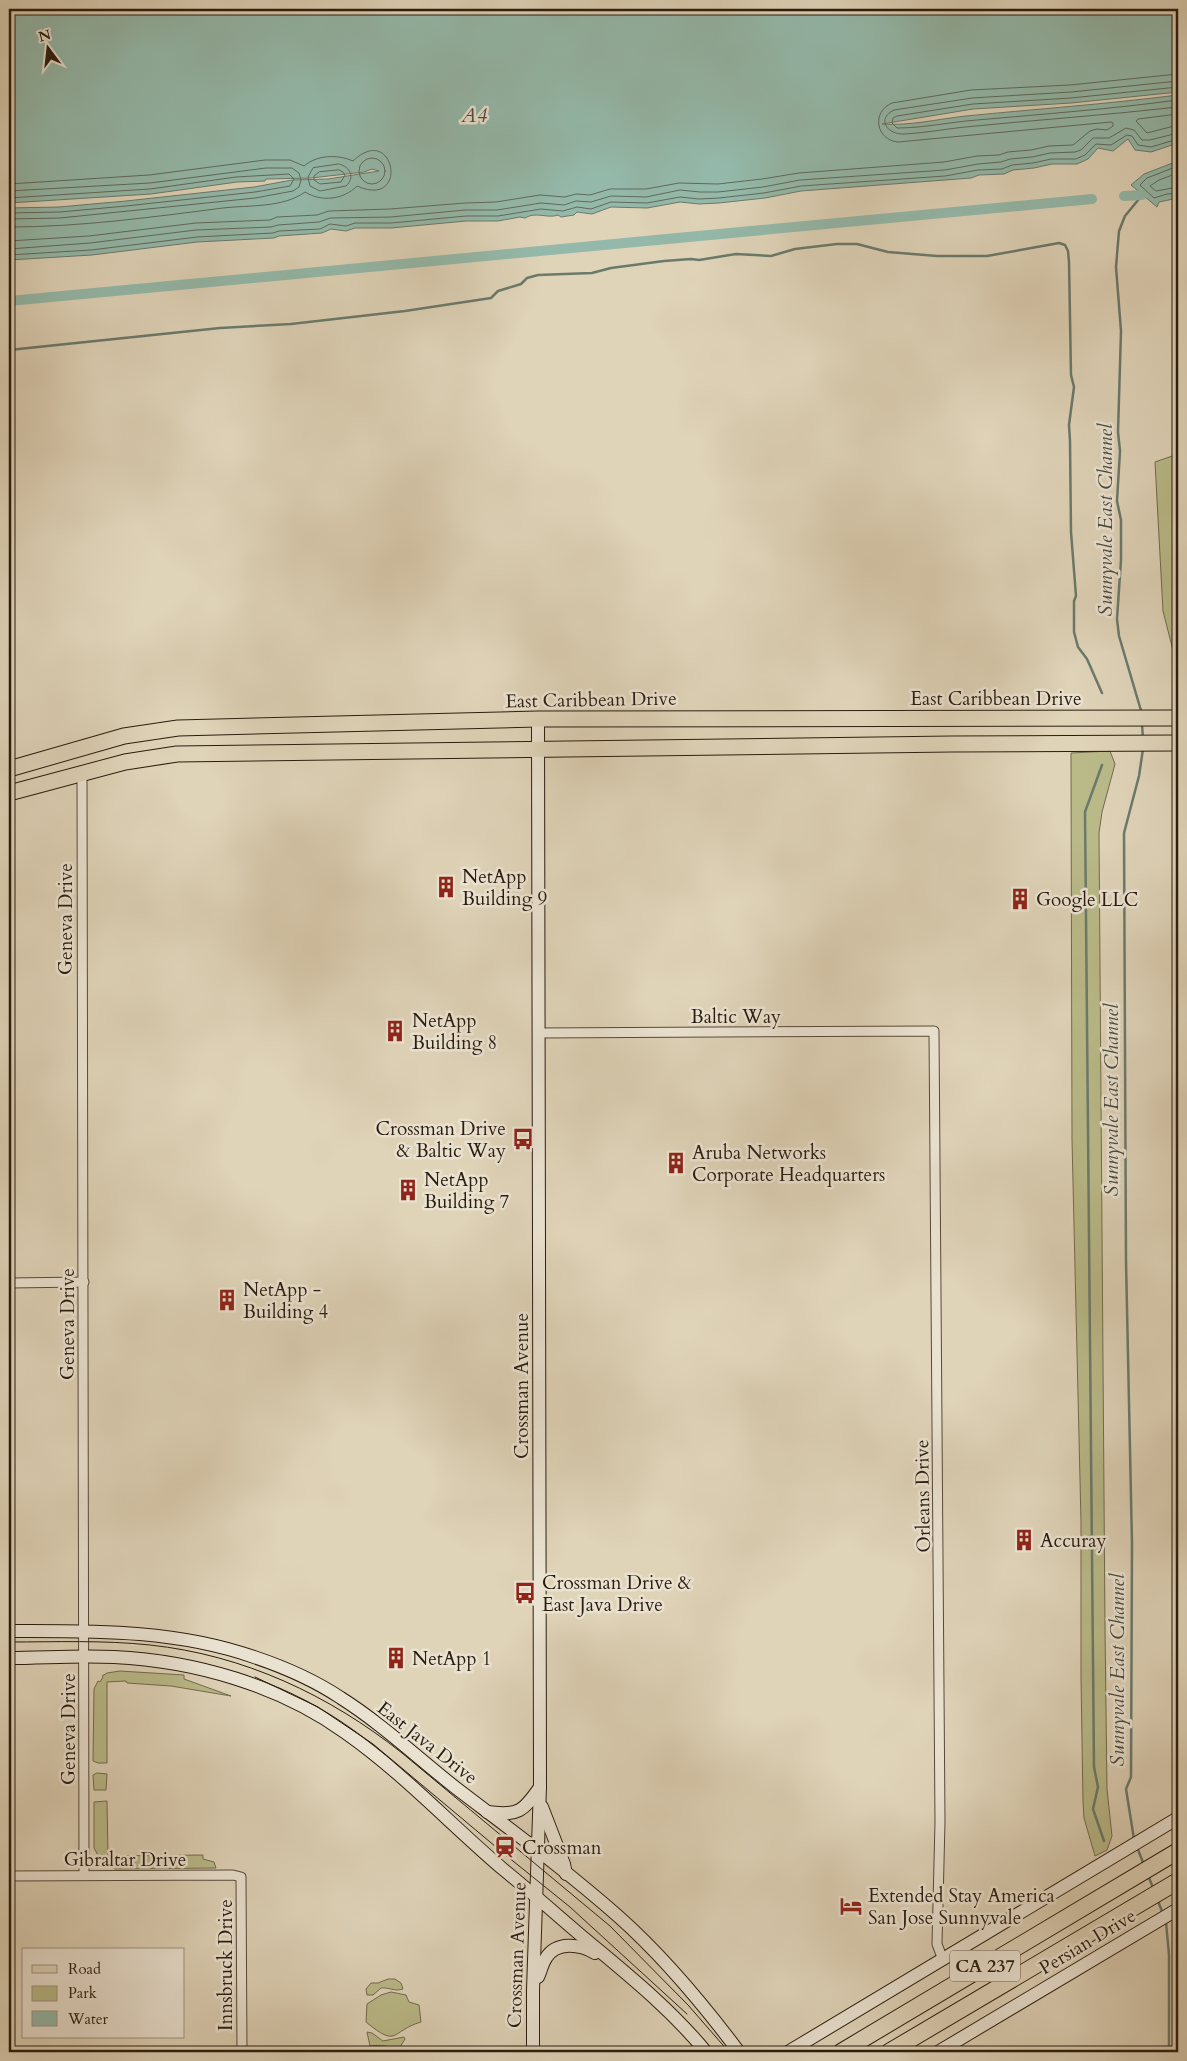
<svg xmlns="http://www.w3.org/2000/svg" width="1187" height="2061" font-family="Cardo,serif">
<style>
.green{fill:#baba89;stroke:#726b4c}
.water{fill:#94b9aa;stroke:#6a7a6c}
.lines{fill:none;stroke-linecap:round;stroke-linejoin:round}
.shore{stroke:#5f6a5c;stroke-width:1}
.stream{stroke:#6a7a6c;stroke-width:2.5}
.canal{stroke:#94b9aa;stroke-width:10}
.street-casing{stroke:#574a39;stroke-width:11}
.secondary-casing{stroke:#2a1c0f;stroke-width:14}
.primary-casing{stroke:#2a1c0f;stroke-width:17}
.highway-casing{stroke:#2a1c0f;stroke-width:18}
.street{stroke:#eae2d1;stroke-width:9}
.secondary{stroke:#eae2d1;stroke-width:12}
.primary{stroke:#dfd3b8;stroke-width:15}
.highway{stroke:#dfd3b8;stroke-width:16}
.tram{stroke:#2a1c0f;stroke-width:1}
.labels{text-anchor:middle;stroke-width:5;stroke-linejoin:round;paint-order:stroke}
.shield{fill:#eae2d1;stroke:#645749;stroke-width:1}
.shield-label{font-size:18px;font-weight:bold;fill:#2a1c0f}
.street-label{font-size:19px;fill:#2a1c0f;stroke:#eae2d1}
.poi-label{font-size:19px;fill:#2a1c0f;stroke:#eae2d1;text-anchor:start}
.water-label{font-size:20px;font-style:italic;fill:#4a4b3e;stroke:#eae2d1}
</style>
<rect width="100%" height="100%" fill="#dfd3b8"/>
<filter id="stains"><feTurbulence type="fractalNoise" baseFrequency=".004" numOctaves="4"/><feColorMatrix values="0 0 0 0 .2 0 0 0 0 .09 0 0 0 0 .02 0 0 0 .5 -.17"/></filter>
<radialGradient id="worn" r=".72"><stop offset=".6" stop-color="#630" stop-opacity="0"/><stop offset="1" stop-color="#630" stop-opacity=".3"/></radialGradient>
<g class="green">
<polygon points="1178,454 1178,670 1163,611 1155,462"/>
<polygon points="1110,751 1115,764 1102,812 1099,833 1105,1628 1107,1789 1112,1836 1107,1850 1095,1856 1084,1818 1083,1802 1081,1677 1081,1522 1072,1140 1071,753"/>
<polygon points="120,1671 184,1675 184,1679 231,1696 171,1686 127,1683 126,1681 107,1682 107,1763 98,1763 93,1761 94,1689 98,1681 100,1682 103,1677 102,1676 107,1673"/>
<polygon points="97,1773 107,1774 106,1790 94,1790 93,1775"/>
<polygon points="107,1801 108,1856 203,1855 203,1859 214,1862 216,1868 115,1869 101,1861 94,1848 94,1802"/>
<path d="M388 1979H395L401 1983 403 1989C396 1992 388 1987 381 1988L373 1995H367L366 1989 371 1983H378Z"/>
<path d="M391 1992 406 1995 409 2002 419 2005 421 2022C390 2031 399 2049 366 2022L367 2004 381 1995Z"/>
<path d="M367 2032 372 2033 383 2041 404 2037 405 2039 400 2047C390 2048 380 2044 370 2046Z"/>
</g>
<g class="water">
<path d="M9 9H1178V92L1071 103 973 109 882 124C910 126 938 119 966 116 1037 109 1107 104 1178 95V143L1151 152 1135 150 1128 139 1113 151 1098 148 1088 159 1077 164H1052L1034 168 1013 170 1004 174 979 175 971 178 801 191 765 198 719 203 699 204 680 202 647 208 611 207 592 214 577 212 574 215 561 217 558 215C548 219 536 211 525 218L520 217 498 221H466L391 228H355L346 231 331 229 322 233 279 236 274 238 197 242 92 255 9 260V208L59 207 126 201 254 187 292 180 328 179 379 171 372 169 364 172 311 178 266 179 265 181 237 182 151 194 9 203Z"/>
<polygon points="1178,161 1178,198 1159,202 1157,207 1131,185 1144,174"/>
</g>
<g class="lines">
<g class="shore">
<path d="M1178 81 1071 92 972 98 894 110C876 119 887 135 905 134 925 133 945 129 965 127 1036 120 1107 115 1178 107"/>
<path d="M1178 87 1071 98 973 104 897 116 893 118 892 123 897 128C924 128 950 122 977 120 1044 114 1111 109 1178 100"/>
<polyline points="1178,114 1138,119 1136,121 1147,133 1178,125"/>
<circle cx="372" cy="171" r="13"/>
<path d="M339 164C351 167 355 178 346 186L320 191 310 186 308 177 313 168Z"/>
<polyline points="1178,166 1147,178 1140,185 1154,198 1167,194 1178,193"/>
<polygon points="339,170 343,172 345,175 341,182 320,184 314,180 314,176 319,172"/>
<polyline points="1178,173 1159,180 1150,186 1156,191 1178,187"/>
<path d="M9 184 149 175 265 160H290L304 166C317 155 337 154 353 161 395 121 410 210 357 186 343 200 321 202 305 192 283 208 249 205 223 208 152 217 81 227 9 227"/>
<polyline points="9,191 150,183 266,168 292,168 299,173 301,180 299,187 293,191 255,198 60,218 9,219"/>
<polyline points="9,198 150,189 236,177 289,174 294,179 290,186 255,192 126,206 60,212 9,213"/>
<path d="M9 241 89 236 196 223 270 220 277 217 317 215 329 211 390 209 465 203 496 202 540 195 565 197 576 194 590 195 610 189H646L679 183 718 184 762 179 799 173 944 162 977 156 999 155 1008 152 1031 150 1049 146 1073 145 1090 131 1097 129 1107 130 1113 126V123L1111 122 898 142C876 140 871 112 892 103L971 90 1070 85 1178 74"/>
<polyline points="9,249 90,243 196,230 271,227 278,225 319,222 330,218 391,217 465,210 497,210 541,203 564,205 576,201 591,202 611,196 646,197 680,190 700,192 718,192 763,187 800,180 945,170 978,164 1001,162 1010,159 1032,157 1050,153 1075,152 1081,150 1093,138 1109,138 1126,128 1134,130 1142,140 1150,140 1178,133"/>
<polyline points="9,255 91,250 197,237 273,233 279,231 320,229 330,224 346,226 355,223 391,223 466,216 498,216 541,209 563,211 577,207 591,209 611,202 647,203 680,197 699,199 719,198 764,193 801,186 945,176 978,170 1002,169 1012,165 1033,163 1051,159 1076,159 1085,155 1096,144 1111,145 1127,135 1132,136 1138,145 1151,147 1178,139"/>
</g>
<g class="stream">
<polyline points="9,350 220,328 291,324 405,311 491,298 498,291 521,284 527,278 538,275 592,273 611,268 664,261 691,259 699,260 736,254 771,256 795,249 837,244 857,244 888,252 937,256 987,256 1059,243 1065,245 1068,251 1069,262 1071,375 1074,387 1069,425 1070,441 1071,532 1076,596 1074,601 1074,632 1078,647 1087,659 1102,693"/>
<polyline points="1142,714 1119,636 1117,619 1121,560 1121,520 1117,501 1120,451 1118,432 1121,331 1116,267 1119,231 1125,216 1143,194"/>
<polyline points="1142,724 1143,739"/>
<polyline points="1102,765 1085,812 1094,1767 1098,1787 1093,1809 1104,1841"/>
<polyline points="1134,1839 1126,1789 1131,1777 1132,1544 1126,1261 1124,833 1139,776 1143,749"/>
<polyline points="1137,1847 1144,1865"/>
<polyline points="1148,1875 1153,1888"/>
<polyline points="1158,1901 1163,1914"/>
<polyline points="1166,1922 1169,1955 1169,2052"/>
</g>
<g class="canal">
<polyline points="1124,196 1142,195"/>
<polyline points="9,301 1092,199"/>
</g>
<g class="street-casing">
<g id="street">
<polyline points="82,773 84,1875"/>
<polyline points="539,1033 934,1031 940,1822 937,1944 943,1960"/>
<polyline points="9,1283 84,1282"/>
<polyline points="9,1876 233,1875 241,1877 242,2052"/>
</g>
</g>
<g class="secondary-casing">
<g id="secondary">
<path d="M9 1631C91 1631 174 1629 254 1657 284 1667 314 1680 341 1698 382 1724 418 1758 456 1788 511 1830 567 1871 619 1917 664 1957 703 2004 739 2052"/>
<path d="M9 1658C43 1658 79 1655 114 1657 195 1661 279 1685 346 1733 403 1773 451 1825 504 1870 531 1892 557 1915 584 1938 627 1974 671 2009 706 2052"/>
<polyline points="542,1807 564,1864 566,1874"/>
<path d="M487 1812C518 1816 523 1812 540 1787"/>
<path d="M538 1977C541 1971 542 1964 546 1958 556 1941 580 1944 595 1953"/>
<polyline points="533,2052 533,1990 540,1787 538,719"/>
<polyline points="788,2052 1178,1818"/>
<polyline points="938,2052 1178,1909"/>
</g>
</g>
<g class="primary-casing">
<g id="primary">
<polyline points="9,769 124,736 178,728 538,719 1178,718"/>
<polyline points="9,793 125,762 177,754 952,744 1178,743"/>
</g>
</g>
<g class="highway-casing">
<g id="highway">
<polyline points="841,2052 1178,1851"/>
<polyline points="889,2052 1178,1881"/>
</g>
</g>
<use href="#street" class="street"/>
<use href="#secondary" class="secondary"/>
<use href="#primary" class="primary"/>
<use href="#highway" class="highway"/>
<g class="tram">
<path d="M9 1642C56 1642 103 1640 150 1645 244 1655 329 1695 402 1753L610 1926 688 2005 729 2052"/>
<polyline points="255,1677 318,1707 373,1744 508,1857 570,1907 687,2014"/>
</g>
</g>
<defs>
<g id="building-bare" transform="scale(1.725)"><path d="M-4-6H4V6H1V3H-1V6H-4ZM-2.5-4.3h1.7v1.8h-1.7ZM.8-4.3h1.7v1.8H.8ZM-2.5-1h1.7V.8h-1.7ZM.8-1h1.7V.8H.8Z" fill="#8f2418" stroke="#eae2d1" stroke-width="2.5" paint-order="stroke"/></g>
<g id="bus-bare" transform="scale(1.725)"><path d="M-5-6H5V4H4V6H2V4H-2V6H-4V4H-5ZM-3.5-4V0h7V-4ZM-3.5 1.2v1.5H-2V1.2ZM2 1.2v1.5H3.5V1.2Z" fill="#8f2418" stroke="#eae2d1" stroke-width="2.5" paint-order="stroke"/></g>
<g id="station-bare" transform="scale(1.725)"><path d="M-3-6H3Q5-6 5-4V2Q5 4 3 4L4.5 6H3L1.5 4h-3L-3 6H-4.5L-3 4Q-5 4-5 2V-4Q-5-6-3-6ZM-3.5-4v3h7v-3ZM-3.5 1v1.5H-2V1ZM2 1v1.5H3.5V1Z" fill="#8f2418" stroke="#eae2d1" stroke-width="2.5" paint-order="stroke"/></g>
<g id="hotel-bare" transform="scale(1.725)"><path d="M-6-4.5h1.5V1H6V5H4.5V3h-9V5H-6ZM-4 0a1.8 1.8 0 1 1 3.6 0ZM.5 0V-2.5h3Q6-2.5 6 0Z" fill="#8f2418" stroke="#eae2d1" stroke-width="2.5" paint-order="stroke"/></g>
</defs>
<g fill-rule="evenodd">
<use href="#building-bare" x="446" y="887"/>
<use href="#building-bare" x="1020" y="899"/>
<use href="#building-bare" x="395" y="1031"/>
<use href="#bus-bare" x="523" y="1139"/>
<use href="#building-bare" x="676" y="1163"/>
<use href="#building-bare" x="408" y="1190"/>
<use href="#building-bare" x="227" y="1300"/>
<use href="#building-bare" x="1024" y="1540"/>
<use href="#bus-bare" x="525" y="1593"/>
<use href="#building-bare" x="396" y="1658"/>
<use href="#station-bare" x="505" y="1847"/>
<use href="#hotel-bare" x="851" y="1906"/>
</g>
<g class="labels">
<rect class="shield" x="950" y="1950.5" width="70" height="31" rx="4"/>
<g class="shield-label">
<text x="985" y="1972">CA 237</text>
</g>
<g class="street-label">
<text x="996" y="705">East Caribbean Drive</text>
<text transform="translate(591 699) rotate(-1)" y="7">East Caribbean Drive</text>
<text transform="translate(65 919) rotate(-90)" y="7">Geneva Drive</text>
<text x="736" y="1023">Baltic Way</text>
<text transform="translate(67 1324) rotate(-90)" y="7">Geneva Drive</text>
<text transform="translate(521 1386) rotate(-90)" y="7">Crossman Avenue</text>
<text transform="translate(922 1496) rotate(-91)" y="7">Orleans Drive</text>
<text transform="translate(68 1729) rotate(-90)" y="7">Geneva Drive</text>
<text transform="translate(428 1742) rotate(38)" y="7">East Java Drive</text>
<text x="125" y="1866">Gibraltar Drive</text>
<text transform="translate(1087 1941) rotate(-31)" y="7">Persian Drive</text>
<text transform="translate(516 1955) rotate(-88)" y="7">Crossman Avenue</text>
<text transform="translate(225 1965) rotate(-90)" y="7">Innsbruck Drive</text>
</g>
<g class="poi-label">
<text x="462" y="883">NetApp<tspan x="462" dy="22">Building 9</tspan></text>
<text x="1036" y="906">Google LLC</text>
<text x="412" y="1027">NetApp<tspan x="412" dy="22">Building 8</tspan></text>
<text x="506" y="1135" text-anchor="end">Crossman Drive<tspan x="506" dy="22">&amp; Baltic Way</tspan></text>
<text x="692" y="1159">Aruba Networks<tspan x="692" dy="22">Corporate Headquarters</tspan></text>
<text x="424" y="1186">NetApp<tspan x="424" dy="22">Building 7</tspan></text>
<text x="243" y="1296">NetApp -<tspan x="243" dy="22">Building 4</tspan></text>
<text x="1040" y="1547">Accuray</text>
<text x="542" y="1589">Crossman Drive &amp;<tspan x="542" dy="22">East Java Drive</tspan></text>
<text x="412" y="1665">NetApp 1</text>
<text x="522" y="1854">Crossman</text>
<text x="868" y="1902">Extended Stay America<tspan x="868" dy="22">San Jose Sunnyvale</tspan></text>
</g>
<g class="water-label">
<text x="474" y="122">A4</text>
<text transform="translate(1105 520) rotate(-90)" y="7">Sunnyvale East Channel</text>
<text transform="translate(1111 1100) rotate(-90)" y="7">Sunnyvale East Channel</text>
<text transform="translate(1117 1670) rotate(-90)" y="7">Sunnyvale East Channel</text>
</g>
</g>
<rect width="1187" height="2061" fill="none" stroke="#dfd3b8" stroke-width="30"/>
<rect x="10" y="10" width="1167" height="2041" fill="none" stroke="#2a1c0f" stroke-width="2.5"/>
<rect x="15" y="15" width="1157" height="2031" fill="none" stroke="#2a1c0f"/>
<rect x="22" y="1948" width="162" height="90" fill="#eae2d1" stroke="#9d9383"/>
<rect x="32" y="1965" width="25" height="8" fill="#dfd3b8" stroke="#9d9383"/>
<text x="68" y="1974" font-size="15" fill="#2a1c0f">Road</text>
<rect x="32" y="1986" width="25" height="15" fill="#baba89" stroke="#9d9383"/>
<text x="68" y="1998" font-size="15" fill="#2a1c0f">Park</text>
<rect x="32" y="2011" width="25" height="15" fill="#94b9aa" stroke="#9d9383"/>
<text x="68" y="2024" font-size="15" fill="#2a1c0f">Water</text>
<g transform="translate(48 48) rotate(345)" stroke="#eae2d1" stroke-width="4" paint-order="stroke">
<path d="M0-4L9 19L0 12L-9 19Z" fill="#2a1c0f"/>
<text y="-8" font-size="14" font-weight="bold" text-anchor="middle" fill="#2a1c0f">N</text>
</g>
<rect width="100%" height="100%" filter="url(#stains)"/>
<rect width="100%" height="100%" fill="url(#worn)"/>
</svg>
